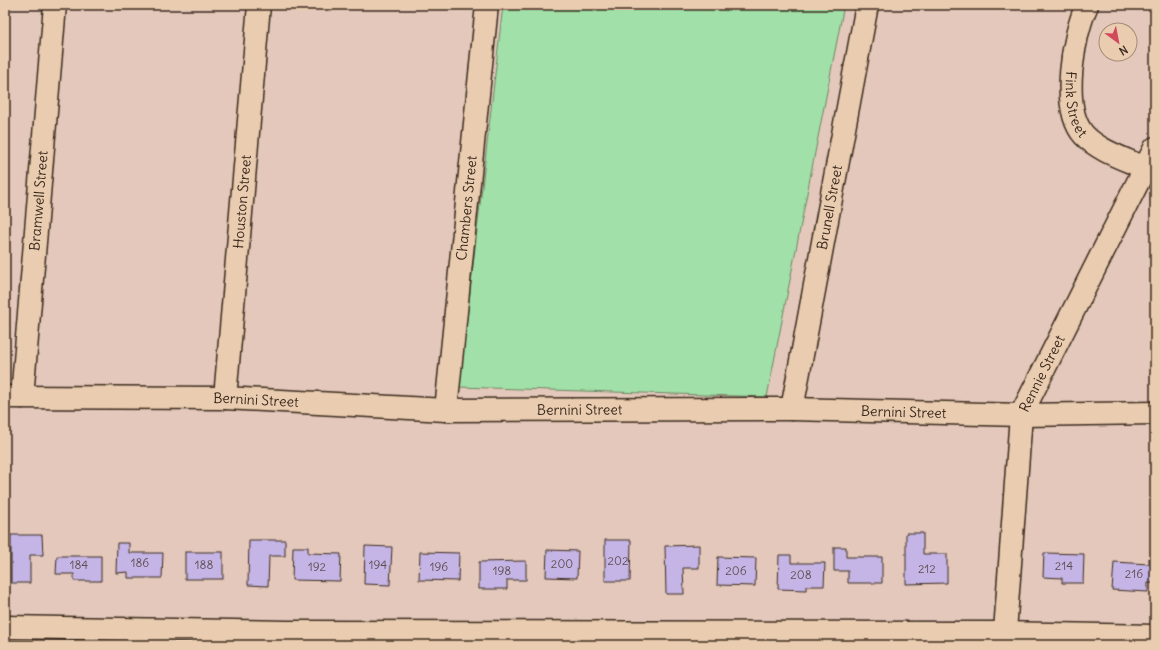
<svg xmlns="http://www.w3.org/2000/svg" width="1160" height="650" font-family="Delius,sans-serif">
<style>
.green{fill:#a1e0a8;stroke:#6e8563}
.building{fill:#c5b5e6;stroke:#3b2a1e}
.lines{fill:none;stroke-linecap:round;stroke-linejoin:round}
.minor-casing{stroke:#3b2a1e;stroke-width:25}
.minor{stroke:#eacdb0;stroke-width:22}
.labels{text-anchor:middle;stroke-width:3.5;stroke-linejoin:round;paint-order:stroke}
.number-label{font-size:12px;fill:#5e4d50}
.street-label{font-size:14px;fill:#3b2a1e;stroke:#eacdb0}
</style>
<rect width="100%" height="100%" fill="#e3c8bb"/>
<filter id="ink" filterUnits="userSpaceOnUse"><feTurbulence type="fractalNoise" baseFrequency=".025" numOctaves="2"/><feDisplacementMap in="SourceGraphic" scale="8" xChannelSelector="R" yChannelSelector="G"/><feConvolveMatrix kernelMatrix="1 2 1 2 8 2 1 2 1" color-interpolation-filters="sRGB"/></filter>
<g filter="url(#ink)">
<polygon class="green" points="503,5 844,5 767,397 459,387"/>
<g class="building">
<polygon points="906,533 923,533 923,554 947,554 947,583 906,584"/>
<polygon points="11,535 42,535 43,555 30,555 30,583 11,583"/>
<polygon points="249,540 285,540 285,556 269,556 268,586 248,585"/>
<polygon points="605,540 631,540 630,581 605,581"/>
<polygon points="117,543 129,543 129,553 163,553 162,578 128,578 128,572 116,573"/>
<polygon points="699,545 699,568 683,568 684,594 666,594 665,546"/>
<polygon points="365,546 392,547 390,585 364,584"/>
<polygon points="293,547 308,547 308,553 341,554 340,581 292,580"/>
<polygon points="834,547 846,547 846,557 882,557 882,583 848,583 848,571 834,571"/>
<polygon points="547,550 578,551 577,578 546,577"/>
<rect x="185" y="552" width="38" height="27"/>
<polygon points="420,552 459,553 458,581 419,580"/>
<polygon points="1044,553 1084,554 1083,583 1062,583 1062,578 1043,577"/>
<polygon points="779,555 791,555 791,563 825,563 824,586 806,586 806,590 778,589"/>
<polygon points="57,556 101,556 101,581 74,581 74,574 56,574"/>
<polygon points="718,557 756,558 755,586 717,585"/>
<polygon points="1149,558 1155,559 1155,583 1148,583 1148,592 1112,590 1114,562 1149,564"/>
<polygon points="526,561 526,580 507,580 507,589 479,589 479,562"/>
</g>
<g class="lines">
<g class="minor-casing">
<g id="minor">
<path id="s1" d="M1087 5C1073 35 1060 108 1084 135 1099 151 1125 159 1145 168"/>
<path id="s2" d="M5 397 225 398 446 410 792 409 1021 415 1155 413"/>
<path id="s3" d="M22 397 55 5"/>
<path id="s4" d="M225 398 259 5"/>
<path id="s5" d="M792 409 867 5"/>
<path id="s6" d="M446 410 487 5"/>
<polyline points="5,627 286,632 1004,633 1155,636"/>
<path id="s7" d="M1004 645 1021 415 1155 148"/>
</g>
</g>
<use href="#minor" class="minor"/>
</g>
</g>
<g class="labels">
<g class="number-label">
<text x="618" y="565">202</text>
<text x="140" y="567">186</text>
<text x="562" y="568">200</text>
<text x="79" y="569">184</text>
<text x="204" y="569">188</text>
<text x="378" y="569">194</text>
<text x="1064" y="570">214</text>
<text x="317" y="571">192</text>
<text x="439" y="571">196</text>
<text x="927" y="573">212</text>
<text x="502" y="575">198</text>
<text x="736" y="575">206</text>
<text x="1134" y="578">216</text>
<text x="801" y="579">208</text>
</g>
<g class="street-label">
<text dy="5" stroke="none"><textPath href="#s1" startOffset="102">Fink Street</textPath></text>
<text dy="5" stroke="none"><textPath href="#s3" startOffset="197">Bramwell Street</textPath></text>
<text dy="5" stroke="none"><textPath href="#s4" startOffset="197">Houston Street</textPath></text>
<text dy="5" stroke="none"><textPath href="#s5" startOffset="205">Brunell Street</textPath></text>
<text dy="5" stroke="none"><textPath href="#s6" startOffset="203">Chambers Street</textPath></text>
<text dy="5" stroke="none"><textPath href="#s7" startOffset="277">Rennie Street</textPath></text>
<text dy="5" stroke="none"><textPath href="#s2" startOffset="251">Bernini Street</textPath></text>
<text dy="5" stroke="none"><textPath href="#s2" startOffset="575">Bernini Street</textPath></text>
<text dy="5" stroke="none"><textPath href="#s2" startOffset="899">Bernini Street</textPath></text>
</g>
</g>
<rect width="1160" height="650" fill="none" stroke="#eacdb0" stroke-width="20"/>
<rect x="10" y="10" width="1140" height="630" fill="none" stroke="#3b2a1e" stroke-width="1.5" filter="url(#ink)"/>
<g transform="translate(1118 42) rotate(148)"><circle r="19" fill="#eacdb0" stroke="#a48c76"/>
<path d="M0-3L7 15L0 10L-7 15Z" fill="#d1495b"/>
<text y="-6" font-size="11" font-weight="bold" text-anchor="middle" fill="#3b2a1e">N</text>
</g>
</svg>
